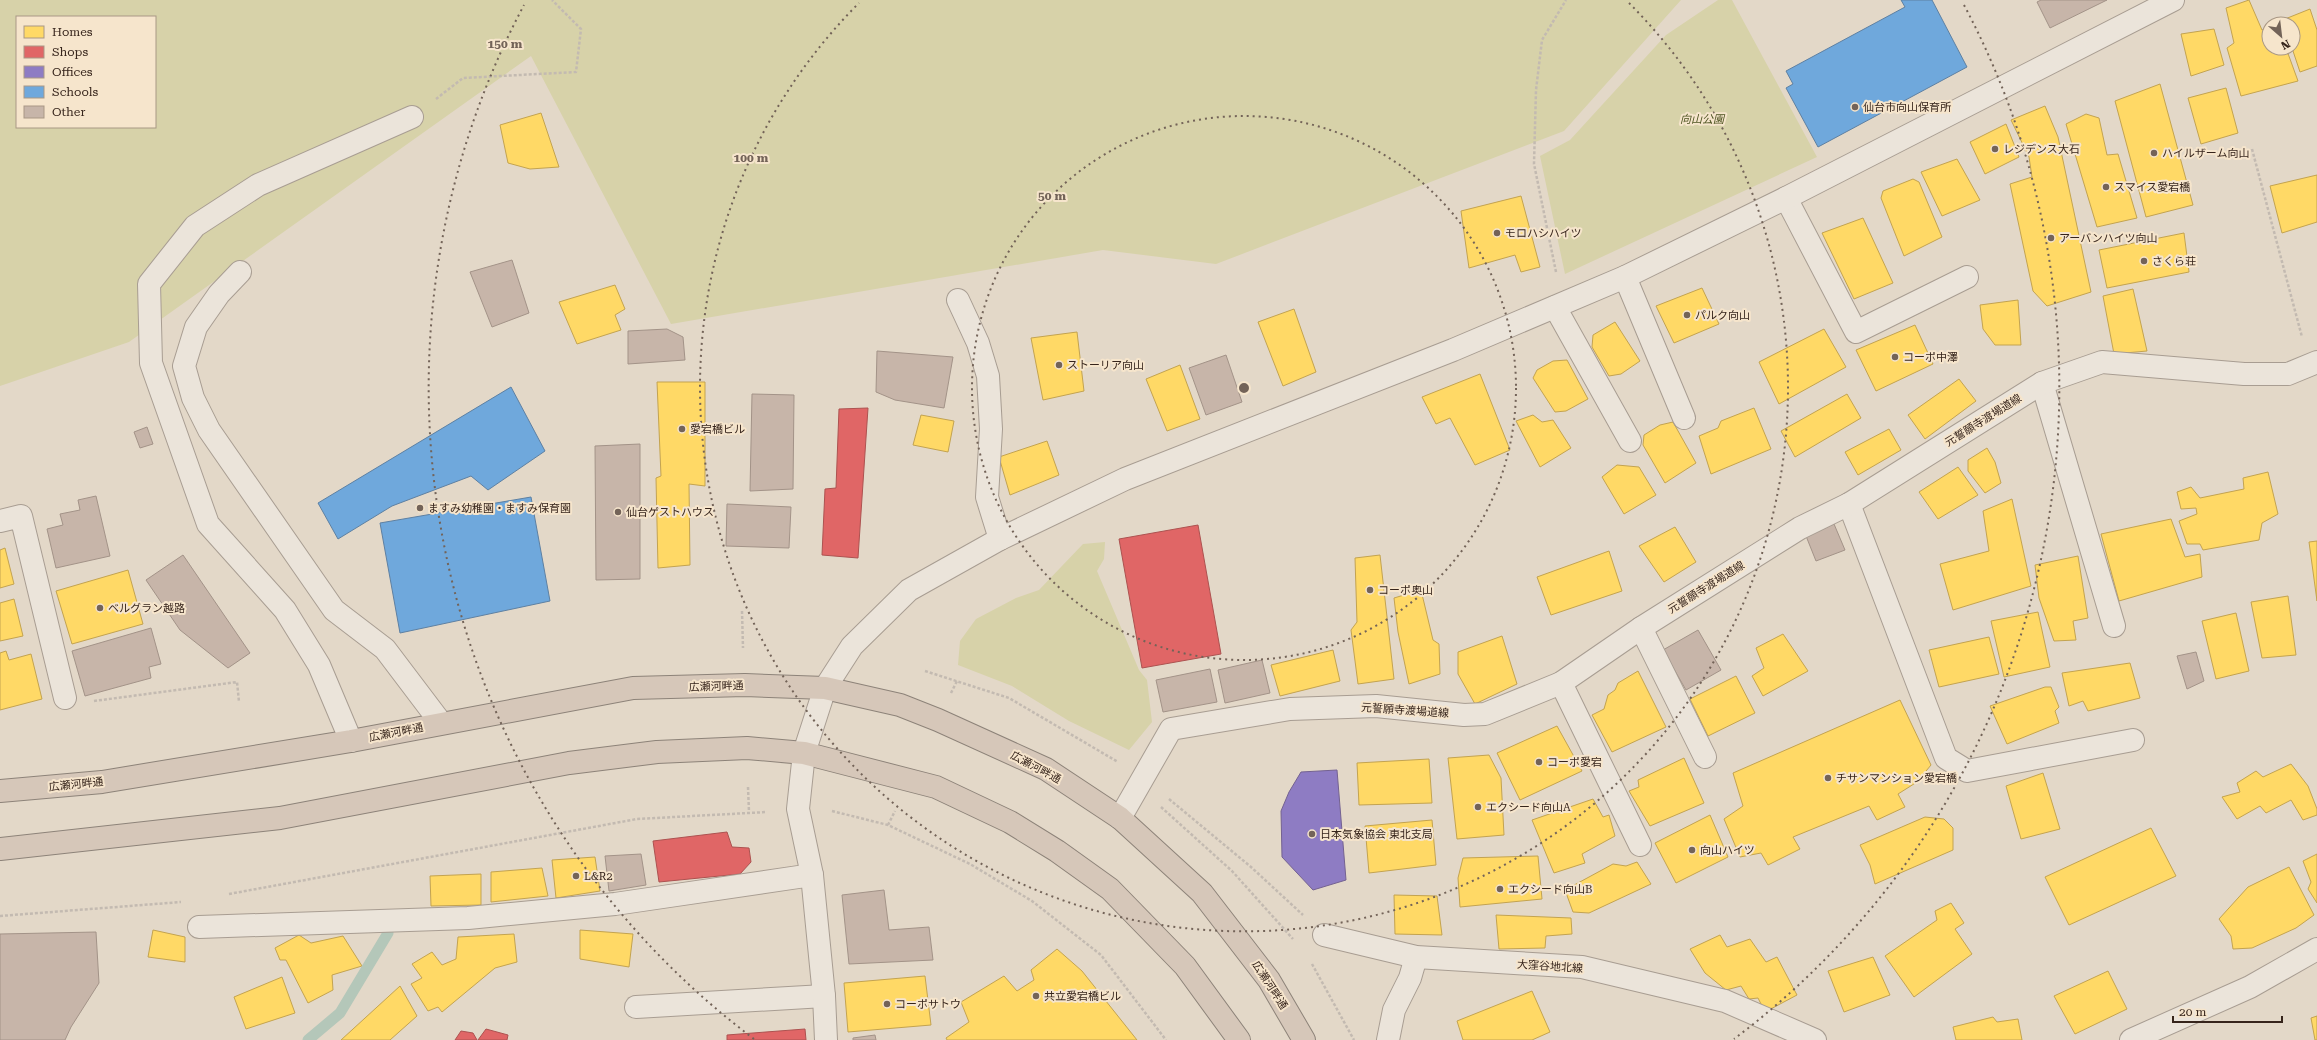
<svg xmlns="http://www.w3.org/2000/svg" width="2317" height="1040" font-family="'Roboto Serif','Noto Sans JP',serif">
<style>
.green{fill:#d7d2a9;fill-rule:evenodd}
.homes{fill:#ffd966;stroke:#c3a350}
.shops{fill:#e06666;stroke:#ad5250}
.offices{fill:#8e7cc3;stroke:#746291}
.schools{fill:#6fa8dc;stroke:#5e80a2}
.lines{fill:none;stroke-linecap:round;stroke-linejoin:round}
.stream{stroke:#b4c7b9;stroke-width:11}
.building{fill:#c7b5a9;stroke:#a39388}
.minor-casing{stroke:#a89d92;stroke-width:24}
.highway-casing{stroke:#8d8379;stroke-width:24}
.path{stroke:#c3bab1;stroke-width:2.5;stroke-dasharray:3 2;stroke-linecap:butt}
.minor{stroke:#ebe4da;stroke-width:22}
.highway{stroke:#d6c7b9;stroke-width:22}
.ring{fill:none;stroke:#736358;stroke-width:2;stroke-dasharray:2 4}
.poi-dot{fill:#736358;stroke:#f6e5cc;stroke-width:1.5}
.labels{text-anchor:middle;stroke-width:4;stroke-linejoin:round;paint-order:stroke}
.poi-label{font-size:11px;fill:#36241b;stroke:#f6e5cc;text-anchor:start}
.park-label{font-size:11px;font-style:italic;fill:#4c5320;stroke:#f6e5cc}
.street-label{font-size:11px;fill:#36241b;stroke:#f6e5cc}
.centre{fill:#736358;stroke:#f6e5cc;stroke-width:2}
.ring-label{font-size:12px;text-anchor:middle;font-weight:bold;fill:#736358;stroke:#f6e5cc;stroke-width:4;stroke-linejoin:round;paint-order:stroke}
</style>
<rect width="100%" height="100%" fill="#e3d8c8"/>
<g class="green">
<path d="M0 0H1681L1564 131 1216 264 1103 250 671 324 531 56 129 342 0 386ZM17 17H155V127H17Z"/>
<polygon points="1718,0 1732,0 1817,157 1565,274 1540,156 1570,140 1666,35"/>
<polygon points="1105,542 1104,559 1097,571 1139,670 1147,680 1152,722 1129,750 1069,721 1012,686 958,665 960,641 976,619 1016,598 1039,590 1083,544"/>
</g>
<g class="homes">
<polygon points="2249,0 2262,30 2269,28 2269,48 2286,48 2298,81 2241,96 2227,48 2234,43 2226,8"/>
<polygon points="2310,9 2317,30 2317,66 2300,72 2292,48 2293,24 2286,24 2285,19"/>
<polygon points="2214,29 2224,65 2191,76 2181,34"/>
<polygon points="2160,84 2193,205 2146,217 2115,101"/>
<polygon points="2226,88 2238,133 2201,144 2188,98"/>
<polygon points="2045,106 2058,137 2091,292 2047,306 2033,291 2010,184 2032,177 2029,157 2011,120"/>
<polygon points="541,113 559,167 530,169 508,163 500,125"/>
<polygon points="2086,114 2099,118 2107,155 2118,154 2137,218 2097,227 2066,124"/>
<polygon points="2006,124 2019,157 1985,174 1970,142"/>
<polygon points="1957,159 1980,200 1942,216 1921,172"/>
<polygon points="2317,175 2317,222 2282,233 2270,186"/>
<polygon points="1913,179 1919,182 1942,237 1904,256 1881,198 1883,191"/>
<polygon points="1521,196 1540,267 1521,272 1515,255 1469,268 1461,211"/>
<polygon points="1863,218 1893,283 1854,299 1822,233"/>
<polygon points="2184,233 2189,272 2107,288 2099,250"/>
<polygon points="615,285 625,309 615,315 621,330 577,344 559,302"/>
<polygon points="1702,288 1719,324 1674,343 1656,306"/>
<polygon points="2133,289 2147,351 2114,354 2103,296"/>
<polygon points="2018,300 2021,345 1995,345 1983,329 1980,305"/>
<polygon points="1294,309 1316,372 1283,386 1258,322"/>
<polygon points="1615,322 1640,361 1621,374 1609,376 1592,347 1593,335"/>
<polygon points="1915,325 1933,364 1876,391 1856,350"/>
<polygon points="1824,329 1846,367 1779,404 1759,362"/>
<polygon points="1077,332 1084,391 1043,400 1031,338"/>
<polygon points="1567,360 1588,399 1566,411 1555,412 1533,378 1537,370 1553,361"/>
<polygon points="1180,365 1200,419 1167,431 1146,379"/>
<polygon points="1480,374 1510,450 1475,465 1450,418 1436,424 1422,397"/>
<polygon points="1959,379 1976,401 1925,439 1908,415"/>
<polygon points="657,382 705,382 705,486 689,484 690,565 658,568 656,478 661,476"/>
<polygon points="1847,394 1861,418 1795,457 1781,431"/>
<polygon points="1754,408 1771,449 1711,474 1699,436 1718,428 1721,421"/>
<polygon points="921,415 954,421 948,452 913,445"/>
<polygon points="1533,415 1542,422 1553,420 1571,448 1540,467 1516,421"/>
<polygon points="1673,422 1696,463 1665,483 1643,445 1644,435 1660,425"/>
<polygon points="1889,429 1901,450 1858,475 1845,452"/>
<polygon points="1047,441 1059,475 1010,495 999,457"/>
<polygon points="1987,448 1995,462 2001,483 1985,493 1968,471 1968,460"/>
<polygon points="1617,465 1639,467 1656,495 1624,514 1602,477"/>
<polygon points="1958,467 1978,495 1938,519 1919,492"/>
<polygon points="2268,472 2278,514 2262,523 2259,540 2203,550 2200,544 2187,544 2179,521 2197,514 2196,508 2181,509 2177,492 2191,487 2200,498 2244,489 2243,478"/>
<polygon points="2012,499 2031,586 1953,610 1940,564 1989,551 1983,511"/>
<polygon points="2171,519 2185,557 2200,554 2202,577 2119,601 2101,534"/>
<polygon points="1675,527 1696,562 1664,582 1639,546"/>
<polygon points="2317,541 2317,601 2309,542"/>
<polygon points="5,548 14,584 0,588 0,550"/>
<polygon points="1609,551 1622,591 1551,615 1537,577"/>
<polygon points="1380,555 1394,679 1358,684 1351,630 1357,622 1355,558"/>
<polygon points="2078,556 2088,618 2073,621 2076,640 2054,641 2039,598 2035,565"/>
<polygon points="128,570 143,624 72,644 56,591"/>
<polygon points="1421,590 1433,640 1439,644 1440,674 1409,684 1398,632 1394,598"/>
<polygon points="2288,596 2296,655 2262,658 2251,602"/>
<polygon points="14,599 23,636 0,641 0,603"/>
<polygon points="2038,612 2050,667 2004,677 1991,621"/>
<polygon points="2236,613 2249,671 2216,679 2202,621"/>
<polygon points="1783,634 1808,671 1763,696 1752,676 1764,668 1756,648"/>
<polygon points="1502,636 1517,684 1475,704 1458,674 1458,652"/>
<polygon points="1989,637 1999,674 1939,687 1929,650"/>
<polygon points="1333,650 1340,681 1280,696 1271,665"/>
<polygon points="6,651 9,660 31,654 42,699 0,710 0,653"/>
<polygon points="2130,663 2140,698 2088,711 2083,701 2069,706 2062,673"/>
<polygon points="1638,671 1666,727 1612,752 1592,715 1604,709 1608,695 1615,690 1618,683"/>
<polygon points="1736,676 1755,713 1708,736 1690,699"/>
<polygon points="2045,687 2051,687 2059,707 2055,711 2059,723 2007,744 1990,706"/>
<polygon points="1900,700 1931,765 1917,782 1898,794 1905,807 1877,820 1869,806 1793,837 1800,849 1768,865 1761,853 1740,857 1724,819 1743,806 1733,773"/>
<polygon points="1557,726 1582,771 1520,800 1497,753"/>
<polygon points="1489,755 1501,778 1504,835 1457,839 1448,758"/>
<polygon points="1684,758 1704,803 1650,826 1629,791 1639,787 1638,780"/>
<polygon points="1429,759 1432,803 1359,805 1357,763"/>
<polygon points="2291,764 2308,786 2317,809 2317,815 2303,820 2291,800 2266,813 2260,806 2237,819 2222,797 2240,792 2237,783 2256,771 2263,777"/>
<polygon points="2043,773 2060,829 2021,839 2006,786"/>
<polygon points="1593,799 1603,817 1609,815 1615,836 1582,854 1585,863 1554,873 1532,820"/>
<polygon points="1710,815 1728,857 1676,883 1655,843"/>
<polygon points="1925,817 1944,819 1953,828 1953,850 1875,884 1870,865 1860,845"/>
<polygon points="1432,820 1436,865 1369,873 1365,826"/>
<polygon points="2151,828 2176,876 2069,925 2045,877"/>
<polygon points="2317,854 2317,903 2308,889 2311,882 2303,861"/>
<polygon points="1538,856 1542,899 1460,907 1458,878 1463,858"/>
<polygon points="595,857 600,891 556,898 552,860"/>
<polygon points="1637,862 1651,884 1589,913 1573,912 1565,890 1613,864 1626,866"/>
<polygon points="2289,867 2314,915 2296,928 2252,948 2233,949 2231,936 2219,919 2248,887"/>
<polygon points="542,868 548,896 491,902 491,872"/>
<polygon points="481,874 481,905 431,906 430,876"/>
<polygon points="1394,895 1437,896 1442,935 1395,934"/>
<polygon points="1951,903 1964,923 1955,929 1972,954 1914,997 1885,956 1937,920 1935,911"/>
<polygon points="1496,915 1571,918 1572,934 1546,936 1545,948 1499,949"/>
<polygon points="153,930 185,937 185,962 148,957"/>
<polygon points="580,930 633,934 629,967 580,959"/>
<polygon points="514,934 517,962 495,968 442,1012 438,1007 428,1011 411,984 422,978 412,964 432,952 442,965 456,959 458,937"/>
<polygon points="299,935 311,943 343,936 362,966 332,975 333,990 308,1003 286,960 280,960 275,948"/>
<polygon points="1720,935 1727,947 1750,939 1766,962 1777,957 1797,995 1765,1012 1758,998 1749,999 1741,986 1726,990 1705,973 1690,949"/>
<polygon points="1057,949 1082,971 1137,1040 947,1040 946,1038 969,1022 961,1002 1004,976 1017,991 1034,980 1031,970"/>
<polygon points="1873,957 1890,995 1844,1012 1828,971"/>
<polygon points="2108,971 2127,1009 2075,1034 2054,996"/>
<polygon points="925,976 931,1025 848,1032 844,983"/>
<polygon points="282,977 295,1013 246,1029 234,997"/>
<polygon points="400,986 417,1016 390,1040 341,1040"/>
<polygon points="1532,991 1550,1032 1532,1040 1463,1040 1457,1021"/>
<polygon points="2317,1016 2317,1040 2315,1040 2311,1018"/>
<polygon points="1993,1017 1997,1022 2018,1019 2022,1040 1956,1040 1953,1027"/>
</g>
<g class="shops">
<polygon points="868,408 858,558 822,555 825,489 836,488 839,409"/>
<polygon points="1198,525 1221,654 1142,668 1119,539"/>
<polygon points="727,832 732,847 749,848 751,862 740,874 659,882 653,841"/>
<polygon points="486,1029 508,1035 507,1040 478,1040"/>
<polygon points="805,1029 806,1040 727,1040 727,1035"/>
<polygon points="461,1031 473,1033 477,1040 455,1040"/>
</g>
<polygon class="offices" points="1337,770 1346,880 1313,890 1282,857 1281,811 1289,792 1301,772"/>
<g class="schools">
<polygon points="1901,0 1932,0 1967,67 1818,147 1786,88 1793,84 1786,71 1905,7"/>
<polygon points="511,387 545,451 488,490 471,476 392,506 338,539 318,503"/>
<polygon points="531,497 550,601 400,633 380,523"/>
</g>
<g class="lines">
<polyline class="stream" points="308,1040 340,1013 388,933"/>
</g>
<g class="building">
<polygon points="2041,0 2107,0 2050,28 2037,2"/>
<polygon points="512,260 529,313 492,327 470,272"/>
<polygon points="667,329 683,337 685,360 628,364 628,331"/>
<polygon points="877,351 953,357 944,408 895,400 876,392"/>
<polygon points="1226,355 1242,402 1206,415 1189,368"/>
<polygon points="752,394 794,395 793,489 750,491"/>
<polygon points="147,427 153,444 140,448 134,432"/>
<polygon points="640,444 640,579 596,580 595,446"/>
<polygon points="96,496 110,556 56,568 47,529 63,525 60,514 80,510 78,500"/>
<polygon points="727,504 791,507 789,548 726,546"/>
<polygon points="1834,524 1845,550 1816,561 1806,536"/>
<polygon points="183,555 250,653 228,668 180,630 146,580"/>
<polygon points="151,628 161,664 149,667 151,678 85,696 72,651"/>
<polygon points="1698,630 1721,670 1686,690 1663,650"/>
<polygon points="2196,652 2204,681 2187,689 2177,656"/>
<polygon points="1262,660 1270,693 1225,703 1218,670"/>
<polygon points="1210,669 1217,702 1163,712 1156,680"/>
<polygon points="641,854 646,885 609,891 605,856"/>
<polygon points="884,890 889,930 929,927 933,960 849,964 842,895"/>
<polygon points="96,932 99,983 71,1027 65,1040 0,1040 0,934"/>
<polygon points="875,1035 876,1040 853,1040 853,1038"/>
</g>
<g class="lines">
<g class="minor-casing">
<g id="minor">
<polyline points="1786,198 1856,332 1967,277"/>
<polyline points="240,272 219,294 196,327 184,366 193,398 209,430 334,610 385,649 441,723"/>
<polyline points="1625,277 1684,418"/>
<polyline points="958,300 978,343 988,376 991,429 987,497 1000,539"/>
<polyline points="1555,307 1630,441"/>
<polyline points="2042,383 2114,626"/>
<polyline points="1849,504 1946,758 1967,771 2133,740"/>
<polyline points="0,521 21,516 65,698"/>
<polyline points="1641,628 1705,757"/>
<polyline points="1561,683 1640,845"/>
<polyline points="351,741 319,665 285,610 208,524 151,363 149,284 195,226 258,185 412,117"/>
<polyline points="1120,818 1171,729 1290,709 1376,706 1464,715 1485,714 1561,683 1641,628 1800,528 1849,504 2042,383 2102,362 2244,374 2288,374 2317,362"/>
<polyline points="199,927 468,918 615,904 812,875"/>
<polyline points="1324,935 1416,957 1582,967 1725,1001 1815,1040"/>
<polyline points="636,1007 824,996"/>
<polyline points="826,1040 824,996 812,875 798,809 804,753 825,688 852,646 909,590 1000,539 1125,479 1453,350 1625,277 1786,198 2173,0"/>
<polyline points="1388,1040 1394,1010 1410,978 1416,957"/>
<polyline points="2131,1040 2250,987 2317,949"/>
</g>
</g>
<g class="highway-casing">
<g id="highway">
<polyline points="0,791 102,782 351,741 633,688 745,685 825,688 900,705 938,720 1046,769 1120,818 1202,893 1269,980 1304,1040"/>
<polyline points="0,849 280,818 569,763 657,752 747,748 804,753 936,787 1010,822 1057,851 1110,889 1185,966 1239,1040"/>
</g>
</g>
<g class="path">
<polyline points="436,99 463,78 576,72 581,29 552,0"/>
<polyline points="2252,149 2302,337"/>
<polyline points="1556,272 1534,164 1536,90 1542,40 1566,0"/>
<polyline points="742,611 743,648"/>
<polyline points="925,671 1009,698 1118,762"/>
<polyline points="951,693 957,681"/>
<polyline points="94,701 237,682 239,702"/>
<polyline points="748,787 749,812"/>
<polyline points="1169,799 1251,867 1303,915"/>
<polyline points="1161,807 1232,871 1293,939"/>
<polyline points="832,811 888,825 970,864 1032,901 1101,955 1166,1040"/>
<polyline points="888,825 895,811"/>
<polyline points="229,894 637,819 767,812"/>
<polyline points="0,916 181,902"/>
<polyline points="1312,964 1354,1040"/>
</g>
<use href="#minor" class="minor"/>
<use href="#highway" class="highway"/>
</g>
<g class="ring">
<circle cx="1244" cy="388" r="272"/>
<path d="M1629 3A544 544 0 1 1 859 3"/>
<path d="M754 1039A815 815 0 0 1 524 5M1964 5A815 815 0 0 1 1734 1039"/>
</g>
<g class="poi-dot">
<circle cx="1855" cy="107" r="4"/>
<circle cx="1995" cy="149" r="4"/>
<circle cx="2154" cy="153" r="4"/>
<circle cx="2106" cy="187" r="4"/>
<circle cx="1497" cy="233" r="4"/>
<circle cx="2051" cy="238" r="4"/>
<circle cx="2144" cy="261" r="4"/>
<circle cx="1687" cy="315" r="4"/>
<circle cx="1895" cy="357" r="4"/>
<circle cx="1059" cy="365" r="4"/>
<circle cx="682" cy="429" r="4"/>
<circle cx="420" cy="508" r="4"/>
<circle cx="618" cy="512" r="4"/>
<circle cx="1370" cy="590" r="4"/>
<circle cx="100" cy="608" r="4"/>
<circle cx="1539" cy="762" r="4"/>
<circle cx="1828" cy="778" r="4"/>
<circle cx="1478" cy="807" r="4"/>
<circle cx="1312" cy="834" r="4"/>
<circle cx="1692" cy="850" r="4"/>
<circle cx="576" cy="876" r="4"/>
<circle cx="1500" cy="889" r="4"/>
<circle cx="1036" cy="996" r="4"/>
<circle cx="887" cy="1004" r="4"/>
</g>
<g class="labels">
<g class="poi-label">
<text x="1863" y="111">仙台市向山保育所</text>
<text x="2003" y="153">レジデンス大石</text>
<text x="2162" y="157">ハイルザーム向山</text>
<text x="2114" y="191">スマイス愛宕橋</text>
<text x="1505" y="237">モロハシハイツ</text>
<text x="2059" y="242">アーバンハイツ向山</text>
<text x="2152" y="265">さくら荘</text>
<text x="1695" y="319">パルク向山</text>
<text x="1903" y="361">コーポ中澤</text>
<text x="1067" y="369">ストーリア向山</text>
<text x="690" y="433">愛宕橋ビル</text>
<text x="428" y="512">ますみ幼稚園・ますみ保育園</text>
<text x="626" y="516">仙台ゲストハウス</text>
<text x="1378" y="594">コーポ奥山</text>
<text x="108" y="612">ベルグラン越路</text>
<text x="1547" y="766">コーポ愛宕</text>
<text x="1836" y="782">チサンマンション愛宕橋</text>
<text x="1486" y="811">エクシード向山A</text>
<text x="1320" y="838">日本気象協会 東北支局</text>
<text x="1700" y="854">向山ハイツ</text>
<text x="584" y="880">L&amp;R2</text>
<text x="1508" y="893">エクシード向山B</text>
<text x="1044" y="1000">共立愛宕橋ビル</text>
<text x="895" y="1008">コーポサトウ</text>
</g>
<g class="park-label">
<text x="1702" y="123">向山公園</text>
</g>
<g class="street-label">
<text transform="translate(1983 420) rotate(-32)" y="4">元誓願寺渡場道線</text>
<text transform="translate(1706 587) rotate(-32)" y="4">元誓願寺渡場道線</text>
<text transform="translate(716 686) rotate(-2)" y="4">広瀬河畔通</text>
<text transform="translate(1405 710) rotate(4)" y="4">元誓願寺渡場道線</text>
<text transform="translate(396 732) rotate(-11)" y="4">広瀬河畔通</text>
<text transform="translate(1036 767) rotate(28)" y="4">広瀬河畔通</text>
<text transform="translate(76 784) rotate(-6)" y="4">広瀬河畔通</text>
<text transform="translate(1550 966) rotate(4)" y="4">大窪谷地北線</text>
<text transform="translate(1270 985) rotate(57)" y="4">広瀬河畔通</text>
</g>
</g>
<circle cx="1244" cy="388" r="6" class="centre"/>
<g class="ring-label">
<text x="505" y="48">150 m</text>
<text x="751" y="162">100 m</text>
<text x="1052" y="200">50 m</text>
</g>
<rect x="16" y="16" width="140" height="112" fill="#f6e5cc" stroke="#a99885"/>
<rect x="24" y="26" width="20" height="12" fill="#ffd966" stroke="#a99885"/>
<text x="52" y="36" font-size="12" fill="#36241b">Homes</text>
<rect x="24" y="46" width="20" height="12" fill="#e06666" stroke="#a99885"/>
<text x="52" y="56" font-size="12" fill="#36241b">Shops</text>
<rect x="24" y="66" width="20" height="12" fill="#8e7cc3" stroke="#a99885"/>
<text x="52" y="76" font-size="12" fill="#36241b">Offices</text>
<rect x="24" y="86" width="20" height="12" fill="#6fa8dc" stroke="#a99885"/>
<text x="52" y="96" font-size="12" fill="#36241b">Schools</text>
<rect x="24" y="106" width="20" height="12" fill="#c7b5a9" stroke="#a99885"/>
<text x="52" y="116" font-size="12" fill="#36241b">Other</text>
<g transform="translate(2281 36) rotate(152)"><circle r="19" fill="#f6e5cc" stroke="#a99885"/>
<path d="M0-3L7 15L0 10L-7 15Z" fill="#736358"/>
<text y="-6" font-size="11" font-weight="bold" text-anchor="middle" fill="#36241b">N</text>
</g>
<path d="M2173 1016v6h109v-6" fill="none" stroke="#36241b" stroke-width="2"/>
<text x="2179" y="1016" font-size="12" fill="#36241b" stroke="#f6e5cc" stroke-width="3" paint-order="stroke">20 m</text>
</svg>
